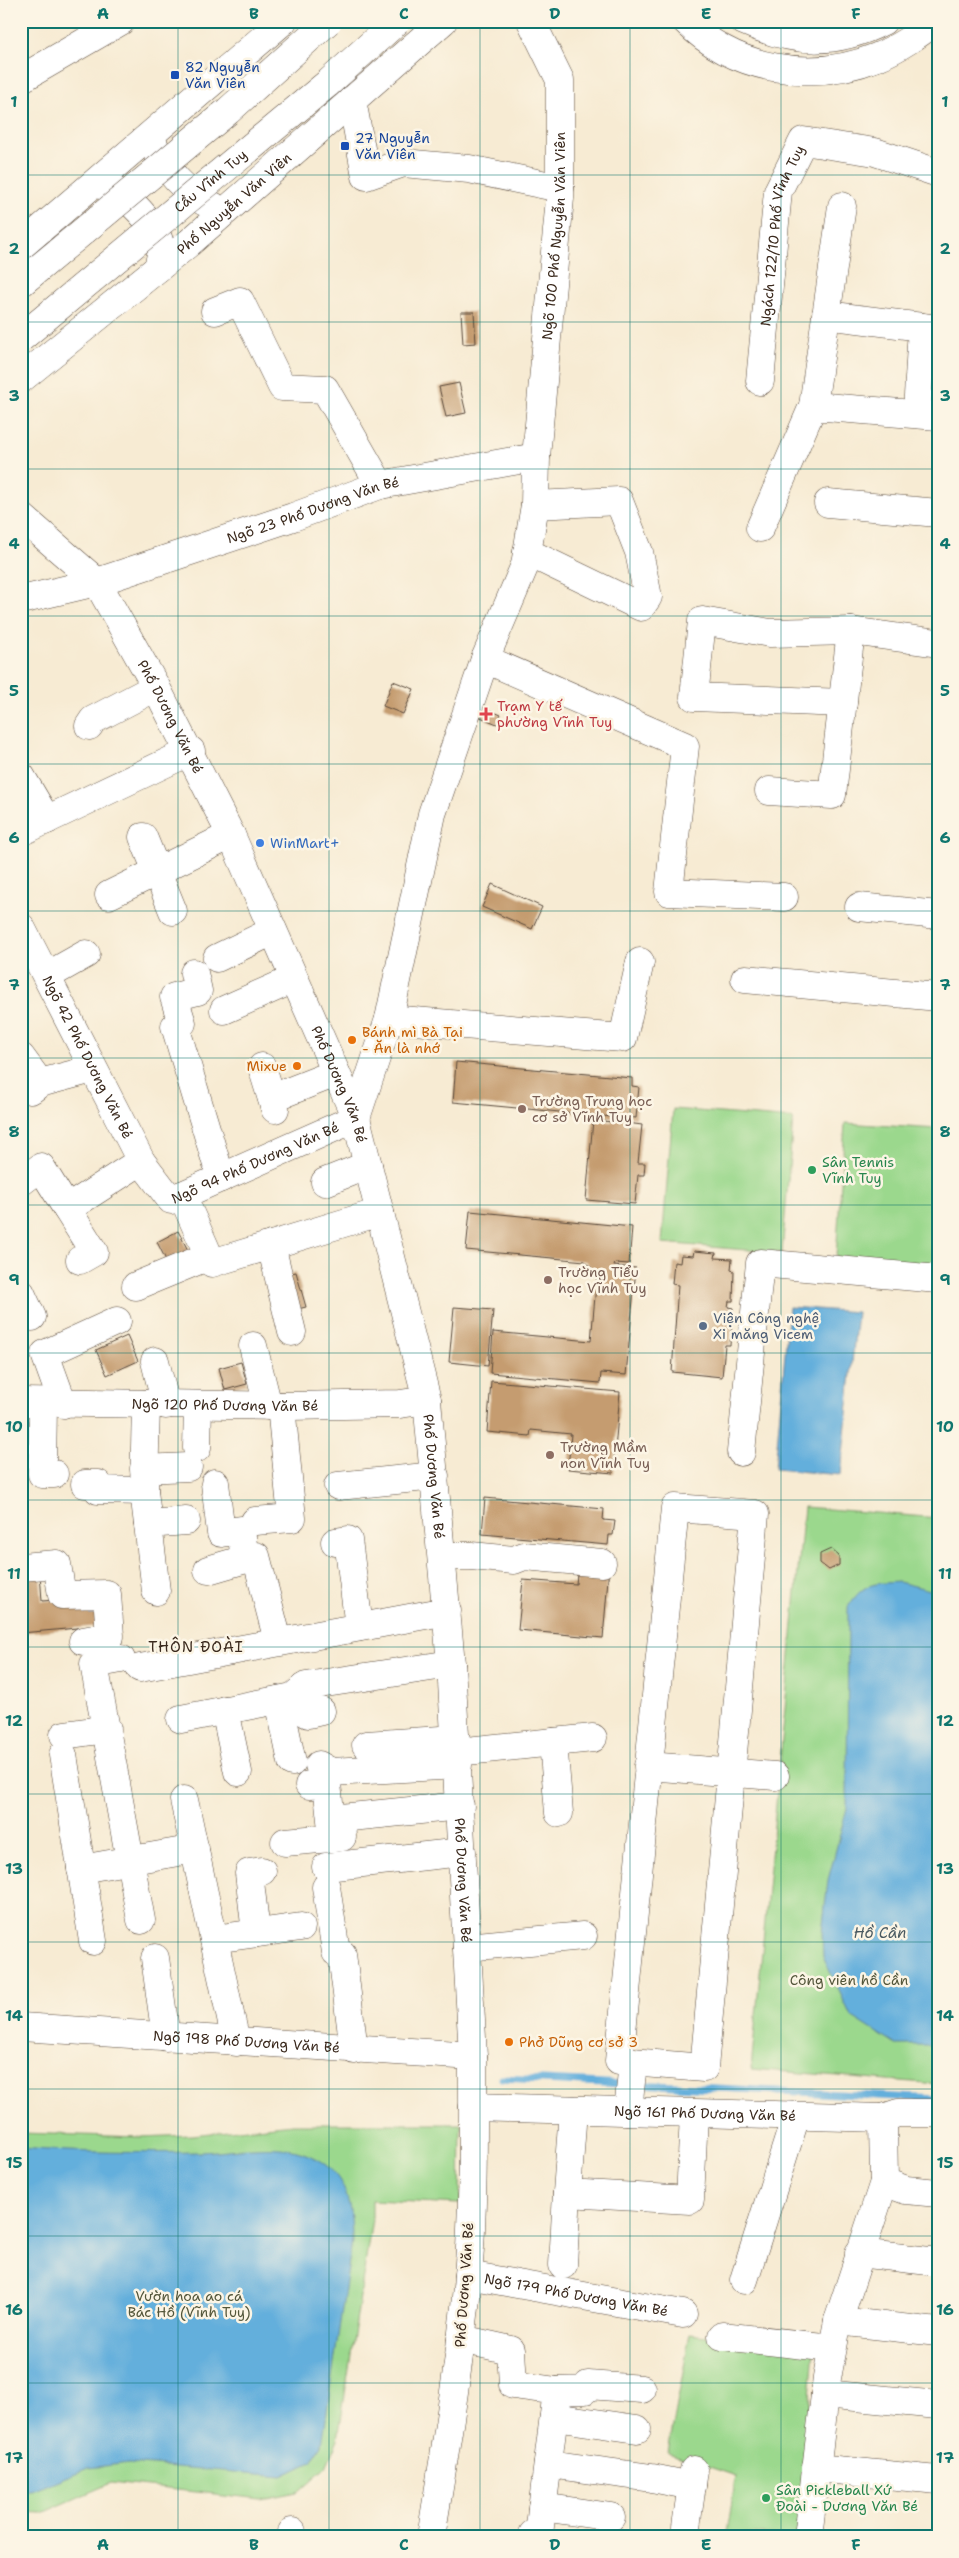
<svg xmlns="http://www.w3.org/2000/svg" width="959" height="2558" font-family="'Shantell Sans',sans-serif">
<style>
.green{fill:#9bd88d;stroke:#6b8156}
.water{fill:#64afdc;stroke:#506c7d}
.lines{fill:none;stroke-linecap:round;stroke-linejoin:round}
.stream{stroke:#64afdc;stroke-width:7}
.building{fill:#c59c6f}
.minor-casing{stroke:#574739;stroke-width:29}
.major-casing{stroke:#574739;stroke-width:29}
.highway-casing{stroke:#574739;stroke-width:29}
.minor{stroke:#fff;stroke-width:28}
.major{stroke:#fff;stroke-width:28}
.highway{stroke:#fff;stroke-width:28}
.highway-bridge-casing{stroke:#574739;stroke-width:29;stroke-linecap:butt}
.highway-bridge{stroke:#fff;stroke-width:28}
.grid{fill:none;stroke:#0f766e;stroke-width:1;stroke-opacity:0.55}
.transit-dot{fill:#1a4fb4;stroke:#fcf5e5;stroke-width:2}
.health-dot{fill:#e0444e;stroke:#fcf5e5;stroke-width:2}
.shop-dot{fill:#3f7fe0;stroke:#fcf5e5;stroke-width:2}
.food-dot{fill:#e8710a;stroke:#fcf5e5;stroke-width:2}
.education-dot{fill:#8d6e63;stroke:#fcf5e5;stroke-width:2}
.leisure-dot{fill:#2e9e5b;stroke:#fcf5e5;stroke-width:2}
.service-dot{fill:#5c6f8a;stroke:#fcf5e5;stroke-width:2}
.labels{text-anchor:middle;stroke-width:5;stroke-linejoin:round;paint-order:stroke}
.transit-label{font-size:14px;fill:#164399;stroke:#fcf5e5;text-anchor:start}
.street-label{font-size:14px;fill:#3b2a1e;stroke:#fcf5e5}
.health-label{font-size:14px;fill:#be3a42;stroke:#fcf5e5;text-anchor:start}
.shop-label{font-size:14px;fill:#366cbe;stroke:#fcf5e5;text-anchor:start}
.food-label{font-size:14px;fill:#c56008;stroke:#fcf5e5;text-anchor:start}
.education-label{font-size:14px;fill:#785e54;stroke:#fcf5e5;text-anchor:start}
.leisure-label{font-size:14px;fill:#27864d;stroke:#fcf5e5;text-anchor:start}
.service-label{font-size:14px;fill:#4e5e75;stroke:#fcf5e5;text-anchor:start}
.park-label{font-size:14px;fill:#53563a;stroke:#fcf5e5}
.neighbourhood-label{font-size:15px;letter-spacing:1px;fill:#3b2a1e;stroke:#fcf5e5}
.water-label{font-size:15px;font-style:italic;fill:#495960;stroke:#fcf5e5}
.neatline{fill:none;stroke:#0f766e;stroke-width:2}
.grid-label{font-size:16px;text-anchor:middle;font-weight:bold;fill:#0f766e}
</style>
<rect width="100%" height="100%" fill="#fcf5e5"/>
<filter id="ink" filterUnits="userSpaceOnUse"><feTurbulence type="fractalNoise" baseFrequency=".02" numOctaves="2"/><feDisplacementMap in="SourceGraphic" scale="10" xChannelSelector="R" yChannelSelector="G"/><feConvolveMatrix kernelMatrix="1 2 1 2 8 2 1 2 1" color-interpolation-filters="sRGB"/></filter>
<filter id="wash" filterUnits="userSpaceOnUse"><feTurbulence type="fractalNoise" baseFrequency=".0096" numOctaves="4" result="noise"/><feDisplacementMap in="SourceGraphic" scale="20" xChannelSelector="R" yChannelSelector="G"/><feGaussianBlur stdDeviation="1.12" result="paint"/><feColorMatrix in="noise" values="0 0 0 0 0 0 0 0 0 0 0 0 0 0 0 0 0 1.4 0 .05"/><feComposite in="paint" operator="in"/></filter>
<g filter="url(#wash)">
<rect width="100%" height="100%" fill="#f7ebd3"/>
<g class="green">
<polygon points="673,1109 793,1119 782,1253 662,1243"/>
<polygon points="845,1123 938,1129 938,1265 836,1257"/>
<polygon points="804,1507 938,1518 938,2084 751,2069"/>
<polygon points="293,2124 461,2124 460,2204 372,2200 372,2219 338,2439 326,2467 298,2492 262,2499 111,2483 42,2513 21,2512 21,2133 140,2137 192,2135"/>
<polygon points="690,2334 814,2350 798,2537 727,2533 736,2476 668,2453"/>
</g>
<g class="water">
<polygon points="789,1307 857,1312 841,1475 775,1469"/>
<path d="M899 1582 938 1592V2045H896L851 2016 823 1957 822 1932 828 1880 847 1808 848 1607C864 1582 872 1584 899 1582Z"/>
<path d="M21 2148C81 2153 140 2153 200 2152 226 2151 254 2146 280 2148 294 2149 312 2155 323 2163 349 2181 352 2213 352 2241L322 2445 311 2462 282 2476 129 2463 88 2468 31 2491H21Z"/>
</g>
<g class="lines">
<g class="stream">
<polyline points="502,2078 624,2084"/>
<polyline points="635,2084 938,2099"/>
</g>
</g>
<g id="blocks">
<g class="building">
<polygon points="461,312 474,312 476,343 463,344"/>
<polygon points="459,383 466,413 446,417 439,387"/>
<polygon points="393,681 414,689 403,714 383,706"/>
<polygon points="475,704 501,715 497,724 471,713"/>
<polygon points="492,884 542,907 532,929 482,907"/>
<polygon points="456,1062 632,1078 632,1086 639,1087 636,1118 628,1117 627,1123 642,1125 638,1163 645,1163 644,1175 638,1175 635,1204 586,1200 593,1120 612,1122 613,1117 453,1102"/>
<polygon points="470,1211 632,1227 629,1264 615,1263 614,1266 636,1268 626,1375 601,1373 600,1383 490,1373 493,1332 591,1341 597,1274 585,1261 466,1250"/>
<polygon points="178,1231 190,1254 169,1266 157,1242"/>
<polygon points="694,1251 716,1253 715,1258 732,1259 731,1270 734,1271 733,1301 729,1301 728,1307 733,1308 730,1345 725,1345 722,1377 672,1372 678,1285 672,1284 674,1262 680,1263 681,1255 693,1256"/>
<polygon points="296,1272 306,1307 293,1310 283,1275"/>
<polygon points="454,1307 493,1310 488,1366 449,1362"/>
<polygon points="127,1336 138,1361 107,1375 96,1350"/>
<polygon points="241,1362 247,1384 225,1390 219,1368"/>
<polygon points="491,1381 620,1392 613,1473 568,1469 571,1434 531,1430 530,1436 487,1432"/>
<polygon points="485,1498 604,1509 603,1520 615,1521 613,1535 609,1535 608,1545 482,1534"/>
<polygon points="831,1549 839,1556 839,1565 829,1570 820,1563 820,1554"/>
<polygon points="578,1564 609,1567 603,1638 518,1630 523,1580 576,1584"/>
<polygon points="40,1573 42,1601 98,1597 100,1626 21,1633 21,1575"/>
</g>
</g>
</g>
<g filter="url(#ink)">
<use href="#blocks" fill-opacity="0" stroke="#574739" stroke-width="1"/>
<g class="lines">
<g class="minor-casing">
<g id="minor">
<path d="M686 21C735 71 813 83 877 57 899 48 917 35 936 21"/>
<polyline points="21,79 121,21"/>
<polyline points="352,100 366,176 403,163 469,169 560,188"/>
<polyline points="215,311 240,301 282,387 325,389 380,485"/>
<polyline points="826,315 938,329"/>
<path id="s1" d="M760 381 778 191 803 141 875 152 938 173"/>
<polyline points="813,406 842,206"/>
<polyline points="917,413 922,327"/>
<polyline points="828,503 938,513"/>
<path id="s2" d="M21 516 97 582 156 687 231 835 356 1118 427 1400 451 1664 473 2056C473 2129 474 2204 468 2277 460 2364 445 2450 431 2537"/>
<polyline points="760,528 813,406 938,416"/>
<polyline points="527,552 641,607 648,597 639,552 619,501 535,505"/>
<path id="s3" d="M21 600 97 582 293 517 380 485 536 457"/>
<polyline points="485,659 685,746 669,892 784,897"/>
<polyline points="843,703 694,697 702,621 770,633 851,631 938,643"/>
<polyline points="89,726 93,720 156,687"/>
<polyline points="21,776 47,820"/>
<polyline points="769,791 832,795 851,631"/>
<polyline points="21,832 191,751"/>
<polyline points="143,837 173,911"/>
<polyline points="109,895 231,835"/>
<polyline points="859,907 938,915"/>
<path id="s4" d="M21 927 141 1161 171 1200 356 1118 389 1019 432 814 485 659 525 565 535 505 536 457 560 198V80L531 21"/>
<polyline points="217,958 273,931"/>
<polyline points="194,973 198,991 174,997 182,1023 175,1026 221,1178"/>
<polyline points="47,976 86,954"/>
<polyline points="745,979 938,997"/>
<polyline points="224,1010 294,979"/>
<polyline points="389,1019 623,1038 640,962"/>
<polyline points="21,1057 40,1083"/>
<polyline points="262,1067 275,1109"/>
<polyline points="31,1090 40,1083 93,1069"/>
<polyline points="272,1098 336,1073"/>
<polyline points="21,1182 41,1167 67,1209 141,1161"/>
<polyline points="325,1182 368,1165"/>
<polyline points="182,1195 212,1263 380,1212"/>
<polyline points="67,1209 94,1252 80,1260"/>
<polyline points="271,1245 292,1332"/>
<polyline points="136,1286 209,1256"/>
<polyline points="21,1293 32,1317"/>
<polyline points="253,1346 268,1406"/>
<polyline points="155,1361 166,1405"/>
<path id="s5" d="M21 1402 289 1406 400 1404 427 1400"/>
<polyline points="43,1403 42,1474 54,1474"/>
<polyline points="63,1404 45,1354 117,1321"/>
<polyline points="146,1404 144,1491 156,1591"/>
<polyline points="197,1448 198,1405"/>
<polyline points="741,1452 760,1263 938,1279"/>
<polyline points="144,1469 188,1467"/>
<polyline points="215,1483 221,1533 241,1530 245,1559"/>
<polyline points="85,1484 98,1484 98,1490 144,1491"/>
<polyline points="338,1486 435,1476"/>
<polygon points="675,1508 755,1514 704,2068 619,2061"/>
<polyline points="255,1521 292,1518 281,1406"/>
<polyline points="148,1524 186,1521"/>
<polyline points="335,1542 348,1540 359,1627"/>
<polyline points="443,1556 471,1556 514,1560 524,1556 602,1563"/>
<polyline points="21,1567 57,1564 62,1595 107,1594 110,1636 83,1641"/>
<polyline points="208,1570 256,1556 278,1641"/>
<polyline points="121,1659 94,1664 141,1920"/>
<polyline points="140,1668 447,1611"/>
<polyline points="303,1688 308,1714 321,1711"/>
<polyline points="279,1700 292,1762"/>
<polyline points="225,1710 238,1772"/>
<polyline points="181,1719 293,1697 306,1686 451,1664"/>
<polyline points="64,1735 107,1729"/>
<polyline points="553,1742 559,1813"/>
<polyline points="366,1745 456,1739"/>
<polyline points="457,1752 593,1738"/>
<polyline points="63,1755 93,1941"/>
<polyline points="319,1765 331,1772 458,1765"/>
<polyline points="648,1766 775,1776"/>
<polyline points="309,1785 327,1784 333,1838"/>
<polyline points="184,1800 236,2042"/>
<polyline points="285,1842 342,1837 341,1818 460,1806"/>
<polyline points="326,1867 462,1852"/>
<polyline points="81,1869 195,1849"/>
<polyline points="326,1887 336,1952 342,1954 354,2050"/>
<polyline points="256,1933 249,1873 262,1871"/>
<polyline points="214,1939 301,1927"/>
<polyline points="467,1947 583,1936"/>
<polyline points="155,1958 166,2037"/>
<path id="s6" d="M21 2027 473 2056"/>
<path id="s7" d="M473 2107 883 2118 898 2113H938"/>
<polyline points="573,2110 567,2193 690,2200 694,2114"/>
<polyline points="628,2111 633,2062"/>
<polyline points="884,2182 906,2190 938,2193"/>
<polyline points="859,2253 938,2262"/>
<polyline points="563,2265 567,2193"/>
<path id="s8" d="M468 2275 683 2314"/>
<polyline points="744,2280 796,2116"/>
<polyline points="838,2321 938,2332"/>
<polyline points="722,2336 832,2348"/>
<polyline points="461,2339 511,2350 513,2385 557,2391 539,2534 533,2534 533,2537"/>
<polyline points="557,2391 585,2390 588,2385 642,2389"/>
<polyline points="825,2394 938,2405"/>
<polyline points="554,2417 637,2429"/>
<polyline points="548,2464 652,2478 692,2486"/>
<polyline points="816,2468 938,2480"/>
<polyline points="542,2507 611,2517"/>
<polyline points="686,2527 694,2470"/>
<polyline points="292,2537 292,2532"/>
<polyline points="808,2537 827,2378 838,2321 884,2182 883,2118"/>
</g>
</g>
<g class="major-casing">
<g id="major">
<path d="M153 143C163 168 188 196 213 206"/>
<path d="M104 186C126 192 158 226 161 249 162 255 159 262 158 268"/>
<polyline points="21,246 283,21"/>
<path id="s9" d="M21 379 189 243 443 21"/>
</g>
</g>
<g class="highway-casing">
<path id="highway" d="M744 21C793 43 834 46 883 21"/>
</g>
<use href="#minor" class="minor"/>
<use href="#major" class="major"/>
<use href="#highway" class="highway"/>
<g class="highway-bridge-casing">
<g id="highway-bridge">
<polyline points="21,283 228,111 328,21"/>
<path id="s10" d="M21 338 327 84 397 21"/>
</g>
</g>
<use href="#highway-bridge" class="highway-bridge"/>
</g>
</g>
<path class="grid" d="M178 21V2537M329 21V2537M480 21V2537M630 21V2537M781 21V2537M21 175H938M21 322H938M21 469H938M21 616H938M21 764H938M21 911H938M21 1058H938M21 1205H938M21 1353H938M21 1500H938M21 1647H938M21 1794H938M21 1942H938M21 2089H938M21 2236H938M21 2383H938"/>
<g class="transit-dot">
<rect x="170" y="70" width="10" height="10" rx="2.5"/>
<rect x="340" y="141" width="10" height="10" rx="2.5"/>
</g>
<path class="health-dot" d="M483.5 706.5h5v5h5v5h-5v5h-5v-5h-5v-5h5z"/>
<circle class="shop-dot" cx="260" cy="843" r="5"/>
<g class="food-dot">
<circle cx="352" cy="1040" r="5"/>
<circle cx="297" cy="1066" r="5"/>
<circle cx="509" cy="2042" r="5"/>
</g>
<g class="education-dot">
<circle cx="522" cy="1109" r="5"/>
<circle cx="548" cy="1280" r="5"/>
<circle cx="550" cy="1455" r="5"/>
</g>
<g class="leisure-dot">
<circle cx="812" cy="1170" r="5"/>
<circle cx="766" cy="2498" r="5"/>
</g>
<circle class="service-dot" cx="703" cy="1326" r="5"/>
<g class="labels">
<g class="transit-label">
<text x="185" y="72">82 Nguyễn<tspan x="185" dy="16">Văn Viên</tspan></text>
<text x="355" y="143">27 Nguyễn<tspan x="355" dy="16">Văn Viên</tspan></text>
</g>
<g class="street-label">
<text dy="5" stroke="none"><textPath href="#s10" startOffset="246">Cầu Vĩnh Tuy</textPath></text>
<text dy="5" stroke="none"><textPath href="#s9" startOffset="276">Phố Nguyễn Văn Viên</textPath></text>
<text dy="5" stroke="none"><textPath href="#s4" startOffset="1425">Ngõ 100 Phố Nguyễn Văn Viên</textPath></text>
<text dy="5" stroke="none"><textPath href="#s1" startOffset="148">Ngách 122/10 Phố Vĩnh Tuy</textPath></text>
<text dy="5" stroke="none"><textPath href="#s3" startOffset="306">Ngõ 23 Phố Dương Văn Bé</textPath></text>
<text dy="5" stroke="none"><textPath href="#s2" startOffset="254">Phố Dương Văn Bé</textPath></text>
<text dy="5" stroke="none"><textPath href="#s4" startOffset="146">Ngõ 42 Phố Dương Văn Bé</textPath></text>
<text dy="5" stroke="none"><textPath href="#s2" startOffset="659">Phố Dương Văn Bé</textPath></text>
<text dy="5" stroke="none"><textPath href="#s4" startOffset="404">Ngõ 94 Phố Dương Văn Bé</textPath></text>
<text dy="5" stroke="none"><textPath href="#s5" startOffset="204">Ngõ 120 Phố Dương Văn Bé</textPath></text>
<text dy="5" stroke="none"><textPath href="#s2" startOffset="1064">Phố Dương Văn Bé</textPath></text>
<text dy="5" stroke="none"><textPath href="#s2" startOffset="1469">Phố Dương Văn Bé</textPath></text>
<text dy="5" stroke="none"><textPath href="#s6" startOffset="226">Ngõ 198 Phố Dương Văn Bé</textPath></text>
<text dy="5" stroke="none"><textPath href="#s7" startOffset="232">Ngõ 161 Phố Dương Văn Bé</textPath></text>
<text transform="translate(464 2285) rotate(-86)" y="5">Phố Dương Văn Bé</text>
<text dy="5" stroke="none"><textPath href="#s8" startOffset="110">Ngõ 179 Phố Dương Văn Bé</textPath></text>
</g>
<g class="health-label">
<text x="497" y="711">Trạm Y tế<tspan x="497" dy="16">phường Vĩnh Tuy</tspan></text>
</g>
<g class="shop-label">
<text x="270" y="848">WinMart+</text>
</g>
<g class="food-label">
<text x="362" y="1037">Bánh mì Bà Tại<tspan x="362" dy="16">- Ăn là nhớ</tspan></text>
<text x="287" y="1071" text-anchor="end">Mixue</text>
<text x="519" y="2047">Phở Dũng cơ sở 3</text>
</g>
<g class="education-label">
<text x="532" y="1106">Trường Trung học<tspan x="532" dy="16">cơ sở Vĩnh Tuy</tspan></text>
<text x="558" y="1277">Trường Tiểu<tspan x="558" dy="16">học Vĩnh Tuy</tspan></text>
<text x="560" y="1452">Trường Mầm<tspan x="560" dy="16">non Vĩnh Tuy</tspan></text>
</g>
<g class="leisure-label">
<text x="822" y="1167">Sân Tennis<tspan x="822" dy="16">Vĩnh Tuy</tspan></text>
<text x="776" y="2495">Sân Pickleball Xứ<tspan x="776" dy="16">Đoài - Dương Văn Bé</tspan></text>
</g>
<g class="service-label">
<text x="713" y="1323">Viện Công nghệ<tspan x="713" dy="16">Xi măng Vicem</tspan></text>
</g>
<g class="park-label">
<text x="849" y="1985">Công viên hồ Cần</text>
<text x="189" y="2301">Vườn hoa ao cá<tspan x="189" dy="16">Bác Hồ (Vĩnh Tuy)</tspan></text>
</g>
<g class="neighbourhood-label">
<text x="196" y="1652">THÔN ĐOÀI</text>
</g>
<g class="water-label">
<text x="880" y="1938">Hồ Cần</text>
</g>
</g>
<rect width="959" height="2558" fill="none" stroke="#fcf5e5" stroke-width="55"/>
<rect x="28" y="28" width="904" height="2502" class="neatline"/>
<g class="grid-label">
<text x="103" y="19">A</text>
<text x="254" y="19">B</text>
<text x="404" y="19">C</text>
<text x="555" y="19">D</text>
<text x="706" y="19">E</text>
<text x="856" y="19">F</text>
<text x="14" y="107">1</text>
<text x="945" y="107">1</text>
<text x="14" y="254">2</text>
<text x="945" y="254">2</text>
<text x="14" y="401">3</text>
<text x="945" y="401">3</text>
<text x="14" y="549">4</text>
<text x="945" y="549">4</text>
<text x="14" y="696">5</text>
<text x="945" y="696">5</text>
<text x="14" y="843">6</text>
<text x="945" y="843">6</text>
<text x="14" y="990">7</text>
<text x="945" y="990">7</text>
<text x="14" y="1137">8</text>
<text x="945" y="1137">8</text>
<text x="14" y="1285">9</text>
<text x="945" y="1285">9</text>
<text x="14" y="1432">10</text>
<text x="945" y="1432">10</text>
<text x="14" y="1579">11</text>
<text x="945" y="1579">11</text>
<text x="14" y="1726">12</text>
<text x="945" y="1726">12</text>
<text x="14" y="1874">13</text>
<text x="945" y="1874">13</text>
<text x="14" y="2021">14</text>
<text x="945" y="2021">14</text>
<text x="14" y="2168">15</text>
<text x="945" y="2168">15</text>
<text x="14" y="2315">16</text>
<text x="945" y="2315">16</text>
<text x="14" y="2463">17</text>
<text x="945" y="2463">17</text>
<text x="103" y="2550">A</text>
<text x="254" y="2550">B</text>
<text x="404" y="2550">C</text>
<text x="555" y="2550">D</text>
<text x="706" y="2550">E</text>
<text x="856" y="2550">F</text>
</g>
</svg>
